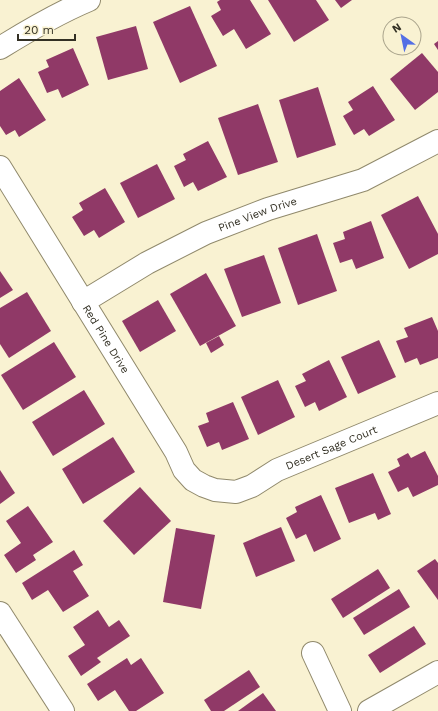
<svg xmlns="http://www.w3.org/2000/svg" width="438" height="711" font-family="'Work Sans',sans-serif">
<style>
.building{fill:#903967}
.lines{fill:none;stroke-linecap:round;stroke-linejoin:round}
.minor-casing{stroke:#90896c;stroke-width:24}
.minor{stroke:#fff;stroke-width:22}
.labels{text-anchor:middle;stroke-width:4;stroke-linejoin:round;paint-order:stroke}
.street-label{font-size:11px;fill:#333024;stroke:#f9f2d2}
</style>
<rect width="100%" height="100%" fill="#f9f2d2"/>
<g class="building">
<polygon points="220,0 250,0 271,34 246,49 234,29 223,36 211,16 221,10 217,2"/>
<polygon points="268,0 316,0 329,20 294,42"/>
<polygon points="335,0 352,0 341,8"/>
<polygon points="190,6 217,66 180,83 153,22"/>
<polygon points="136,26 148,69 108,80 96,37"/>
<polygon points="438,41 438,50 434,44"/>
<polygon points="73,48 89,85 62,98 58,89 47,93 38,72 49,67 46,60"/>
<polygon points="422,53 438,72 438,92 415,110 390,79"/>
<polygon points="19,78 46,120 19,137 15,130 6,135 0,126 0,91"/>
<polygon points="373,86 395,120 369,136 364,129 354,135 343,116 353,110 348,102"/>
<polygon points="318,87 336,145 297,158 279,100"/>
<polygon points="258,104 278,162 238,175 218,118"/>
<polygon points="208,141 227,177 198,191 193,182 184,187 174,166 186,160 183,154"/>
<polygon points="157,164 175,199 138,218 120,183"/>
<polygon points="105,188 125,222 99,238 94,230 84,236 72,217 83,210 79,203"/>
<polygon points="418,196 438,234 438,254 409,269 381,215"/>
<polygon points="371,221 384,258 356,269 352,259 340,263 333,243 345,239 343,232"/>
<polygon points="317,234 337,291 298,305 278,248"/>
<polygon points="264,255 281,303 242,317 224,269"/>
<polygon points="0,271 13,290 0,298"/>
<polygon points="206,273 236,326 200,346 170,294"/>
<polygon points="27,292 51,331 9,358 0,344 0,308"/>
<polygon points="158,300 176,331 140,352 122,321"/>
<polygon points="432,317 438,331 438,358 420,365 417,358 405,363 396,341 408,337 404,328"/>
<polygon points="219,336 224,345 211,353 206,343"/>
<polygon points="379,340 396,377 358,394 341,357"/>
<polygon points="54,342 76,377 23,410 1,375"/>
<polygon points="329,360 347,397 319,411 315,402 305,407 295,386 306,381 302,374"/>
<polygon points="278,380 295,417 258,435 241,397"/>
<polygon points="84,390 105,424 53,456 32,422"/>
<polygon points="233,402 249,439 222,450 219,442 207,447 198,426 209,422 206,413"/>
<polygon points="113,437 135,472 83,504 62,469"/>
<polygon points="425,451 438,476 438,485 413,497 408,487 398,492 388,472 400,466 397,459 408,453 411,458"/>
<polygon points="0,470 15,493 0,504"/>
<polygon points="373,473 391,514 378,520 375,513 349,523 335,488"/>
<polygon points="140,487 171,521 134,555 103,521"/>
<polygon points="321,495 341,539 314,552 306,534 296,539 286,518 297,512 295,507"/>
<polygon points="28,506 53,542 33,555 36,560 16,573 4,555 21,543 6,521"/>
<polygon points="281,527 295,561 256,577 243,543"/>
<polygon points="176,528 215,535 201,609 163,602"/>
<polygon points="74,550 83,565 73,571 89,596 63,612 48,590 32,600 22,583"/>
<polygon points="435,559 438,563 438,600 417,571"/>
<polygon points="378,569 390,588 343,618 331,599"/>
<polygon points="399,589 410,607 364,635 353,618"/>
<polygon points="98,610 109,627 119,620 130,636 97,658 101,662 81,676 68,656 85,645 73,627"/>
<polygon points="414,626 426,644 380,673 368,655"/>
<polygon points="127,658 131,665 141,658 164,693 136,711 129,711 115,690 98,701 87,684"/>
<polygon points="249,670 260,687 224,711 211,711 204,700"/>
<polygon points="263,693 276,711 238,711"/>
</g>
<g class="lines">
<g class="minor-casing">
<g id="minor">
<path d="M0 48C29 30 58 13 89 0"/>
<path id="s1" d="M0 167 176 452 184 470 193 480 204 486 215 490 236 492 252 486 277 470 438 403"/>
<path id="s2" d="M83 302 147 263 206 233 268 209 363 180 438 141"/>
<polyline points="0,613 63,711"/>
<polyline points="313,653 340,711"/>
<polyline points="369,711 438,672"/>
</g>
</g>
<use href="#minor" class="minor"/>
</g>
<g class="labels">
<g class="street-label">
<text dy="4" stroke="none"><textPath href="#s2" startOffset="196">Pine View Drive</textPath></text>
<text dy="4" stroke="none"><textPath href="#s1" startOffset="202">Red Pine Drive</textPath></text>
<text dy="4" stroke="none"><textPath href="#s1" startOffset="519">Desert Sage Court</textPath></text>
</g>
</g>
<g transform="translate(402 36) rotate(327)"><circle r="19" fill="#f9f2d2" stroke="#aaa48c"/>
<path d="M0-3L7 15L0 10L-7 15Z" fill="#546fe5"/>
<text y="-6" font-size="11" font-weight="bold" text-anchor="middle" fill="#333024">N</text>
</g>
<path d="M18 34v6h57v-6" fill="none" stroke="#333024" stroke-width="2"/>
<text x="24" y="34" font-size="12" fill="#333024" stroke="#f9f2d2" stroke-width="3" paint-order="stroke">20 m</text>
</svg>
